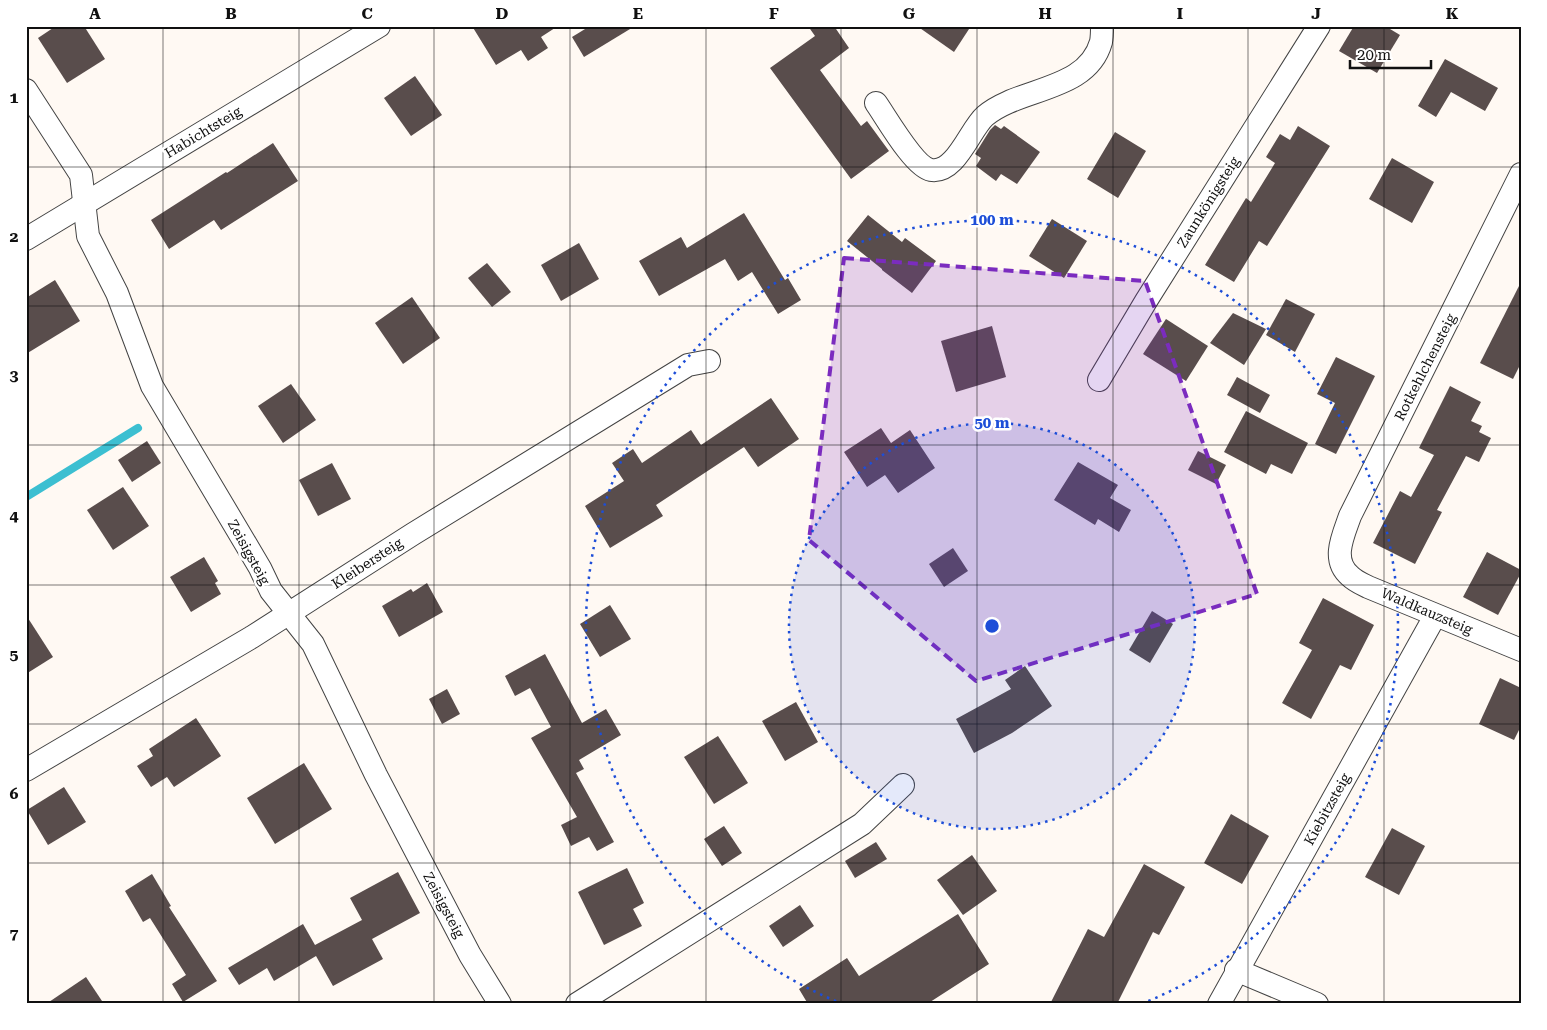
<svg xmlns="http://www.w3.org/2000/svg" width="1547" height="1030" font-family="'Roboto Serif',serif">
<style>
.lines{fill:none;stroke-linecap:round;stroke-linejoin:round}
.stream{stroke:#3cbfd1;stroke-width:8}
.building{fill:#594d4c}
.street-casing{stroke:#434343;stroke-width:24}
.street{stroke:#fff;stroke-width:22}
.marked{fill:#7b2cbf;fill-opacity:0.2;stroke:#7b2cbf;stroke-width:4;stroke-dasharray:10 6;stroke-linejoin:round}
.grid{fill:none;stroke:#101010;stroke-width:1;stroke-opacity:0.55}
.ring{fill:none;stroke:#1d4ed8;stroke-width:2.5;stroke-dasharray:2.5 5}
.labels{text-anchor:middle;stroke-width:5;stroke-linejoin:round;paint-order:stroke}
.street-label{font-size:14px;fill:#101010;stroke:#fff}
.centre{fill:#1d4ed8;stroke:#fff;stroke-width:2.5}
.ring-label{font-size:15px;text-anchor:middle;font-weight:bold;fill:#1d4ed8;stroke:#fff;stroke-width:5;stroke-linejoin:round;paint-order:stroke}
.neatline{fill:none;stroke:#101010;stroke-width:2}
.grid-label{font-size:16px;text-anchor:middle;font-weight:bold;fill:#101010}
</style>
<rect width="100%" height="100%" fill="#fff9f3"/>
<g class="lines">
<polyline class="stream" points="26,497 138,428"/>
</g>
<g class="building">
<polygon points="56,26 84,26 105,59 67,83 38,38"/>
<polygon points="472,26 558,26 541,37 548,48 528,61 521,50 496,65"/>
<polygon points="590,26 635,26 584,57 572,37"/>
<polygon points="808,26 834,26 849,48 820,70 861,126 867,121 889,151 851,179 770,68 815,36"/>
<polygon points="917,26 971,26 954,52"/>
<polygon points="1354,26 1385,26 1400,35 1377,73 1339,51"/>
<polygon points="1445,59 1498,88 1485,111 1451,92 1436,117 1418,106"/>
<polygon points="415,76 442,115 411,136 384,98"/>
<polygon points="995,125 1001,129 1004,126 1040,152 1017,184 1001,174 996,181 976,166 981,158 975,154 990,130"/>
<polygon points="1298,126 1330,146 1267,246 1259,241 1234,282 1205,265 1246,198 1251,202 1275,163 1266,157 1280,134 1290,140"/>
<polygon points="1115,132 1146,151 1118,198 1087,179"/>
<polygon points="273,143 298,181 221,230 214,220 169,249 151,220 226,172 227,173"/>
<polygon points="1392,158 1434,182 1412,223 1369,199"/>
<polygon points="744,213 785,280 788,278 801,300 778,314 752,272 738,281 725,259 659,296 639,261 681,237 687,248"/>
<polygon points="868,215 902,242 905,238 936,261 912,293 882,270 882,269 847,241"/>
<polygon points="1052,219 1087,241 1064,278 1029,256"/>
<polygon points="579,243 599,279 561,301 541,265"/>
<polygon points="487,263 511,292 492,307 468,278"/>
<polygon points="55,280 80,321 26,354 26,298"/>
<polygon points="1521,282 1521,363 1513,379 1480,363"/>
<polygon points="412,297 440,338 403,364 375,323"/>
<polygon points="1286,299 1315,314 1295,352 1266,335"/>
<polygon points="1233,313 1266,329 1244,365 1210,343"/>
<polygon points="1166,319 1208,346 1186,381 1143,354"/>
<polygon points="992,326 1006,377 956,392 941,341"/>
<polygon points="1336,357 1375,376 1336,454 1315,444 1335,403 1317,394"/>
<polygon points="1237,377 1270,395 1260,413 1227,395"/>
<polygon points="291,384 316,420 283,443 258,406"/>
<polygon points="1450,386 1481,402 1471,421 1482,426 1479,432 1491,438 1479,462 1466,456 1437,510 1442,512 1415,564 1373,543 1400,491 1411,497 1434,455 1419,448"/>
<polygon points="771,398 799,439 758,467 744,447 656,505 663,516 610,548 585,506 624,481 612,463 633,449 642,463 691,430 701,445"/>
<polygon points="1246,411 1308,443 1292,474 1271,464 1266,474 1224,452"/>
<polygon points="881,428 891,443 910,430 935,468 898,493 885,475 867,487 844,452"/>
<polygon points="147,441 161,463 132,482 118,460"/>
<polygon points="1198,451 1226,465 1216,484 1188,470"/>
<polygon points="1078,462 1118,485 1110,498 1131,510 1119,532 1098,519 1095,525 1054,500"/>
<polygon points="332,463 351,499 318,516 299,480"/>
<polygon points="123,487 149,526 113,550 87,510"/>
<polygon points="953,548 968,571 944,587 929,564"/>
<polygon points="1487,552 1521,570 1521,573 1498,615 1463,597"/>
<polygon points="204,557 218,581 215,583 221,594 191,612 170,577"/>
<polygon points="427,583 443,612 399,637 382,606 411,589 413,592"/>
<polygon points="1323,598 1374,625 1351,670 1340,665 1311,719 1282,703 1312,650 1299,643"/>
<polygon points="610,605 631,639 600,657 580,624"/>
<polygon points="1152,611 1173,624 1150,663 1129,650"/>
<polygon points="26,615 53,657 26,674"/>
<polygon points="545,654 582,723 606,709 621,735 579,760 584,769 576,773 614,842 597,851 589,837 571,846 561,825 577,817 531,738 551,727 530,688 515,696 505,676"/>
<polygon points="1025,666 1052,706 1012,733 974,753 956,719 1011,689 1005,680"/>
<polygon points="1500,678 1521,688 1521,726 1514,740 1479,724"/>
<polygon points="447,689 460,714 442,724 429,699"/>
<polygon points="796,702 818,742 785,761 762,721"/>
<polygon points="196,718 221,756 174,787 167,777 151,787 137,766 153,756 149,749"/>
<polygon points="718,736 748,783 714,804 684,757"/>
<polygon points="304,763 332,809 275,844 247,798"/>
<polygon points="64,787 86,822 48,845 27,810"/>
<polygon points="1231,814 1269,836 1242,884 1204,863"/>
<polygon points="724,826 742,853 722,866 704,839"/>
<polygon points="1392,828 1425,846 1399,895 1365,877"/>
<polygon points="876,842 887,859 855,878 845,861"/>
<polygon points="972,855 997,891 963,915 937,880"/>
<polygon points="1144,864 1185,887 1159,935 1153,932 1117,1004 1050,1004 1088,929 1104,937"/>
<polygon points="627,868 644,903 633,909 642,926 604,945 578,892"/>
<polygon points="398,872 420,913 372,939 383,959 333,986 316,956 274,981 267,968 239,985 228,968 303,924 315,945 362,920 350,898"/>
<polygon points="152,874 171,906 169,907 217,981 183,1002 172,984 186,975 150,918 143,922 125,891"/>
<polygon points="800,905 814,926 783,947 769,926"/>
<polygon points="958,914 989,964 927,1004 808,1004 799,989 847,958 859,976"/>
<polygon points="86,977 104,1004 46,1004"/>
</g>
<g class="lines">
<g class="street-casing">
<g id="street">
<polyline points="26,90 81,175 88,236 117,293 152,386 260,568 271,591 313,644 376,775 470,955 500,1004"/>
<path d="M876 103C886 117 914 167 931 170 956 174 970 129 985 116 1019 87 1087 92 1101 42 1102 37 1102 31 1102 26"/>
<path d="M1521 174 1350 516C1343 536 1331 560 1350 576 1355 581 1362 584 1368 587L1521 650"/>
<polyline points="26,239 379,26"/>
<polyline points="1099,380 1146,301 1319,26"/>
<polyline points="26,770 252,637 413,534 688,365 709,361"/>
<polyline points="1236,970 1317,1004"/>
<polyline points="577,1004 862,824 903,785"/>
<polyline points="1219,1004 1435,616"/>
</g>
</g>
<use href="#street" class="street"/>
</g>
<path class="marked" d="M844 258 1145 281 1257 594 976 681 809 540Z"/>
<path class="grid" d="M163 26V1004M299 26V1004M434 26V1004M570 26V1004M706 26V1004M841 26V1004M977 26V1004M1113 26V1004M1248 26V1004M1384 26V1004M26 167H1521M26 306H1521M26 445H1521M26 585H1521M26 724H1521M26 863H1521"/>
<circle cx="992" cy="626" r="203" fill="#1d4ed8" fill-opacity=".12"/>
<g class="ring">
<circle cx="992" cy="626" r="203"/>
<path d="M843 1004A406 406 0 1 1 1141 1004"/>
</g>
<g class="labels">
<g class="street-label">
<text transform="translate(203 132) rotate(-31)" y="5">Habichtsteig</text>
<text transform="translate(1208 202) rotate(-58)" y="5">Zaunkönigsteig</text>
<text transform="translate(1425 367) rotate(-63)" y="5">Rotkehlchensteig</text>
<text transform="translate(249 552) rotate(61)" y="5">Zeisigsteig</text>
<text transform="translate(367 563) rotate(-33)" y="5">Kleibersteig</text>
<text transform="translate(1427 611) rotate(23)" y="5">Waldkauzsteig</text>
<text transform="translate(1327 809) rotate(-61)" y="5">Kiebitzsteig</text>
<text transform="translate(444 905) rotate(62)" y="5">Zeisigsteig</text>
</g>
</g>
<circle cx="992" cy="626" r="8" class="centre"/>
<g class="ring-label">
<text x="992" y="225">100 m</text>
<text x="992" y="428">50 m</text>
</g>
<rect width="1547" height="1030" fill="none" stroke="#ffffff" stroke-width="55"/>
<path d="M1350 60v8h81v-8" fill="none" stroke="#101010" stroke-width="2.5"/>
<text x="1357" y="60" font-size="15" fill="#101010" stroke="#ffffff" stroke-width="4" paint-order="stroke">20 m</text>
<rect x="28" y="28" width="1492" height="974" class="neatline"/>
<g class="grid-label">
<text x="95" y="19">A</text>
<text x="231" y="19">B</text>
<text x="367" y="19">C</text>
<text x="502" y="19">D</text>
<text x="638" y="19">E</text>
<text x="774" y="19">F</text>
<text x="909" y="19">G</text>
<text x="1045" y="19">H</text>
<text x="1180" y="19">I</text>
<text x="1316" y="19">J</text>
<text x="1452" y="19">K</text>
<text x="14" y="103">1</text>
<text x="14" y="242">2</text>
<text x="14" y="381">3</text>
<text x="14" y="521">4</text>
<text x="14" y="660">5</text>
<text x="14" y="799">6</text>
<text x="14" y="939">7</text>
</g>
</svg>
